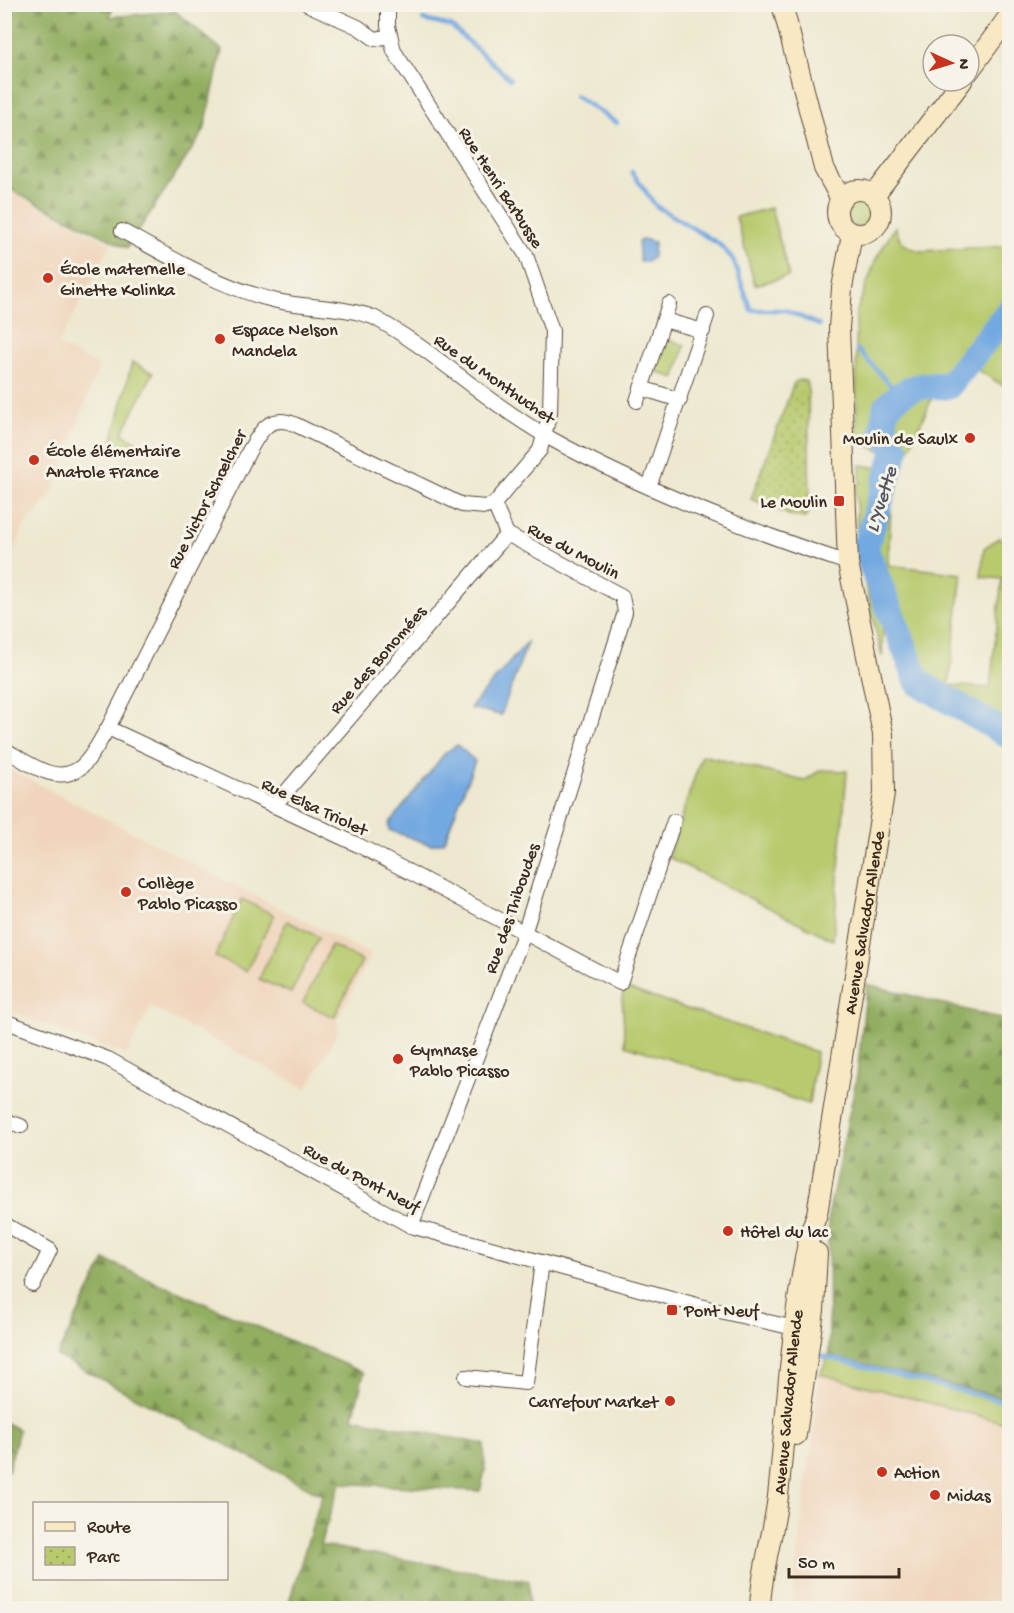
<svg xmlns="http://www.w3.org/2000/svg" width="1014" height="1613" font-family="'Gochi Hand',sans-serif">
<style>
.built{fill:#f0d5bc}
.grass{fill:#b8ca6e;stroke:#7a7a46;stroke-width:1.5}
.forest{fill:url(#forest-firs);stroke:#666c40;stroke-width:1.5}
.park{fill:url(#park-dots);stroke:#7a7a46;stroke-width:1.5}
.water{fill:#73a9e1;stroke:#576a80;stroke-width:1.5}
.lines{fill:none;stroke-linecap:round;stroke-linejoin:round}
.stream{stroke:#73a9e1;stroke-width:4.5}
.river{stroke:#73a9e1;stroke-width:27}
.street-casing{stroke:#564639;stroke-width:16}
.secondary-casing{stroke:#564639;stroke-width:22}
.street{stroke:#fff;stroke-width:14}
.secondary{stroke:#f8e8c3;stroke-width:20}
.poi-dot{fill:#c8321e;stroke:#f7f3e8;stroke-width:2}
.labels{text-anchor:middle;stroke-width:6;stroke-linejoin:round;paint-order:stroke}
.street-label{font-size:18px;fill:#3b2a1e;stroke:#f7f3e8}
.poi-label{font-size:18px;fill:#3b2a1e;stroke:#f7f3e8;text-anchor:start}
.water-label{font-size:20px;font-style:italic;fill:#4f5662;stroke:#f7f3e8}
</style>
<defs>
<pattern id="forest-firs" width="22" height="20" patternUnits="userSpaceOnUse" patternTransform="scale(1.5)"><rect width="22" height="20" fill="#92ae61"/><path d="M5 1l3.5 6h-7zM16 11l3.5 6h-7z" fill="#788e4f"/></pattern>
<pattern id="park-dots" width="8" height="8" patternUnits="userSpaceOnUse" patternTransform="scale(1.5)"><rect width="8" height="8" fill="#b8ca6e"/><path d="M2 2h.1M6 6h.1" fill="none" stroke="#97a45a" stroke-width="1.8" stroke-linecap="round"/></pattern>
</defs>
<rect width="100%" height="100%" fill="#f7f3e8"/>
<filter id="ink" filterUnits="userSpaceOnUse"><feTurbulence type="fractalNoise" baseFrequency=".0167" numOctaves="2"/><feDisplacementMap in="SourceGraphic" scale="12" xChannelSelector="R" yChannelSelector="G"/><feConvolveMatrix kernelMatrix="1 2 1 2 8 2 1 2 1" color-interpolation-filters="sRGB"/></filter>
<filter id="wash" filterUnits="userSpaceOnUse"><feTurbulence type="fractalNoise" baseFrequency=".008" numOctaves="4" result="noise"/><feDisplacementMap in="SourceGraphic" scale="24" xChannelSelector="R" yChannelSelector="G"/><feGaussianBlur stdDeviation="1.35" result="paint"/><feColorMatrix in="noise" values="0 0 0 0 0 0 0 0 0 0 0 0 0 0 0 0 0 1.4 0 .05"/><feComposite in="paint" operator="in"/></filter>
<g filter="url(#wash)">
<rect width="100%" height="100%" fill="#ede8cf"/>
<g class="built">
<polygon points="4,188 111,244 58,345 99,366 51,496 25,524 5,573"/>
<polygon points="5,767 371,955 337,1020 338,1031 307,1089 151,1007 126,1055 5,1010"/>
<polygon points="820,1374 1009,1424 1009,1608 791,1608"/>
</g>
<g class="grass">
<circle cx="861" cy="212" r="15"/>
<polygon points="771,208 789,276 755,285 736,217"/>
<path d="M895 227C899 242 906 248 921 251L1010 246 1009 389 961 360 934 394 904 460 857 442 856 313 876 259Z"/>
<polygon points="665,339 685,345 675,378 654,371"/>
<polygon points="132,362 153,373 122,434 136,441 132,451 112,442"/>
<polygon points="860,465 900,471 891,504 888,565 962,574 949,685 990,688 1002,579 981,577 984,548 999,538 1009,545 1009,746 935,697 883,630 882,657 857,550 856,485 860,484"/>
<polygon points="702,755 804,781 821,770 847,771 833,940 668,857"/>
<polygon points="242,899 274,915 246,971 215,957"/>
<polygon points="287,921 319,937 291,993 259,979"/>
<polygon points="331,945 362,961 334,1017 303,1003"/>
<polygon points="625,988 816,1052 809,1104 625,1045 622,997"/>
<polygon points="829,1356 1009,1399 1009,1424 820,1374"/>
</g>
<g class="forest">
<polygon points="4,5 113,5 110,17 175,11 222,50 204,131 127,248 5,187"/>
<polygon points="867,984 1009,1021 1009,1399 829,1356 828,1216 857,1076"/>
<polygon points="105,1260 364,1373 353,1418 484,1444 485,1471 480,1491 340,1483 320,1545 529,1581 529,1608 287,1608 322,1495 57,1356"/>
<polygon points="4,1422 19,1430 8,1471 5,1469"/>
</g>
<polygon class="park" points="799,380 806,381 808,384 810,510 805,518 792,516 751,499 794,383"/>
<g class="water">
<polygon points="643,239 654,242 653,257 647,262 640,262 638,242"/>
<polygon points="528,641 501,715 470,708"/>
<polygon points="457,745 475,761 444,842 431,845 389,830 389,824 445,753"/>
</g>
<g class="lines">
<g class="stream">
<polyline points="423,20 451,26 510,79"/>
<polyline points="575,96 617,123"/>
<polyline points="632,172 656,206 719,244 733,259 751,310 785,310 819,325"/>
<polyline points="857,349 899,394"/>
<polyline points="822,1356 1010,1403"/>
</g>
<path class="river" d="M1010 310 948 386C918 384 908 386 886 407L883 432 896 450 865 548 918 682 1010 736"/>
</g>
</g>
<g filter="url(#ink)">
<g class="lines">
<g class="street-casing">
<g id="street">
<polyline points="307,4 358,27 375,39 390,36"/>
<path d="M122 231C172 258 221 288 277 301 309 308 342 306 373 317 434 350 485 401 546 436 640 489 745 529 848 563"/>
<polyline points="664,320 703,331"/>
<polyline points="641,388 680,400"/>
<polyline points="637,401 669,304"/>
<polyline points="649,487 707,316"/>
<polyline points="108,728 358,845 620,983 674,821"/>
<path d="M4 749C27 762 57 787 81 767 92 758 100 740 108 728L248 453C259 434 268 413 294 424L462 505 486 507 494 504 540 450 550 413 552 331 526 255 394 51 388 26V4"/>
<polyline points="274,806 507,534"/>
<polyline points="4,1021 108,1059 411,1226 711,1309 803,1330"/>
<polyline points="4,1120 21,1126"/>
<polyline points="4,1224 50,1250 33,1285"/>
<polyline points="411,1226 524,934 625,612 622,596 507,534 494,504"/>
<polyline points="466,1377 526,1383 542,1262"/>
</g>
</g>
<g class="secondary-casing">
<g id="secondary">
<polyline points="782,4 824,168 841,199"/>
<polyline points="969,71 1010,15"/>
<circle cx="859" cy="212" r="22"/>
<polyline points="871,193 879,189 962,81"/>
<polyline points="796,1435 814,1310 817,1253"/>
<path id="s1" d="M760 1608C761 1570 774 1534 778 1496 786 1424 789 1352 801 1281 805 1259 808 1236 817 1214L884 793 883 734 848 563 839 328 842 288 852 234"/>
</g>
</g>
<use href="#street" class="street"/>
<use href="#secondary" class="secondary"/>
</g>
</g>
<g class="poi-dot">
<circle cx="48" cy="278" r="6"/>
<circle cx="220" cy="339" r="6"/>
<circle cx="970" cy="438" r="6"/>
<circle cx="34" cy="460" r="6"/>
<rect x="833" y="495" width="12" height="12" rx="3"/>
<circle cx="126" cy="892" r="6"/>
<circle cx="398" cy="1059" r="6"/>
<circle cx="728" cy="1231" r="6"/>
<rect x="666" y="1304" width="12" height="12" rx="3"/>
<circle cx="670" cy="1401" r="6"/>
<circle cx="882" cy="1472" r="6"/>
<circle cx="935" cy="1495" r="6"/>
</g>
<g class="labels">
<g class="street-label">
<text transform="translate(502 187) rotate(57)" y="6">Rue Henri Barbusse</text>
<text transform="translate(495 378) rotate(35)" y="6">Rue du Monthuchet</text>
<text transform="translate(206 499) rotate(-63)" y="6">Rue Victor Schœlcher</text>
<text transform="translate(574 550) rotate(28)" y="6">Rue du Moulin</text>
<text transform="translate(377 659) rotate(-49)" y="6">Rue des Bonomées</text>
<text transform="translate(315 806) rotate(25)" y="6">Rue Elsa Triolet</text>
<text transform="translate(511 908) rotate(-71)" y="6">Rue des Thiboudes</text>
<text dy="6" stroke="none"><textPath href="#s1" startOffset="694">Avenue Salvador Allende</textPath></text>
<text transform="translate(362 1177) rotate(28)" y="6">Rue du Pont Neuf</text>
<text dy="6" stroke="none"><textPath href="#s1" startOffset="208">Avenue Salvador Allende</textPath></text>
</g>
<g class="poi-label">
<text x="60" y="274">École maternelle<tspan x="60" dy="21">Ginette Kolinka</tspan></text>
<text x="232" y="335">Espace Nelson<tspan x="232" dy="21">Mandela</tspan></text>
<text x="958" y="444" text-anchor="end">Moulin de Saulx</text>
<text x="46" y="456">École élémentaire<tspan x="46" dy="21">Anatole France</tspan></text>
<text x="827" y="507" text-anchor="end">Le Moulin</text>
<text x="138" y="888">Collège<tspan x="138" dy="21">Pablo Picasso</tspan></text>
<text x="410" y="1055">Gymnase<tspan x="410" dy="21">Pablo Picasso</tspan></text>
<text x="740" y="1237">Hôtel du lac</text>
<text x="684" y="1316">Pont Neuf</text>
<text x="658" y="1407" text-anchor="end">Carrefour Market</text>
<text x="894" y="1478">Action</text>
<text x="947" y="1501">Midas</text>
</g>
<g class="water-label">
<text transform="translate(880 499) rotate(-73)" y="7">L'Yvette</text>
</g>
</g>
<rect width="1014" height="1613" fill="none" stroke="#f7f3e8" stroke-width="24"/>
<rect x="33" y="1502" width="195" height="78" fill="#f7f3e8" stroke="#aca397" stroke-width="1.5"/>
<rect x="45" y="1522" width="30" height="9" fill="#f8e8c3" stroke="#aca397" stroke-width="1.5"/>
<text x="87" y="1532" font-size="18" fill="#3b2a1e">Route</text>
<rect x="45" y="1547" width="30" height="18" fill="url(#park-dots)" stroke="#aca397" stroke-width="1.5"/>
<text x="87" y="1562" font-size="18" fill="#3b2a1e">Parc</text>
<g transform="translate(951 63) rotate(94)"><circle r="28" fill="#f7f3e8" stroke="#aca397" stroke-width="1.5"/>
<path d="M0-4.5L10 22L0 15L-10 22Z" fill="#c8321e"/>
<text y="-9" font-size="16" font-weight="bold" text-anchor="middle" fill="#3b2a1e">N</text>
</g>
<path d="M789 1568v9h110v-9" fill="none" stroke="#3b2a1e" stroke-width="3"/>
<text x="798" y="1568" font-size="18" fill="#3b2a1e" stroke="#f7f3e8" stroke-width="4.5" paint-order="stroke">50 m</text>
</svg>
